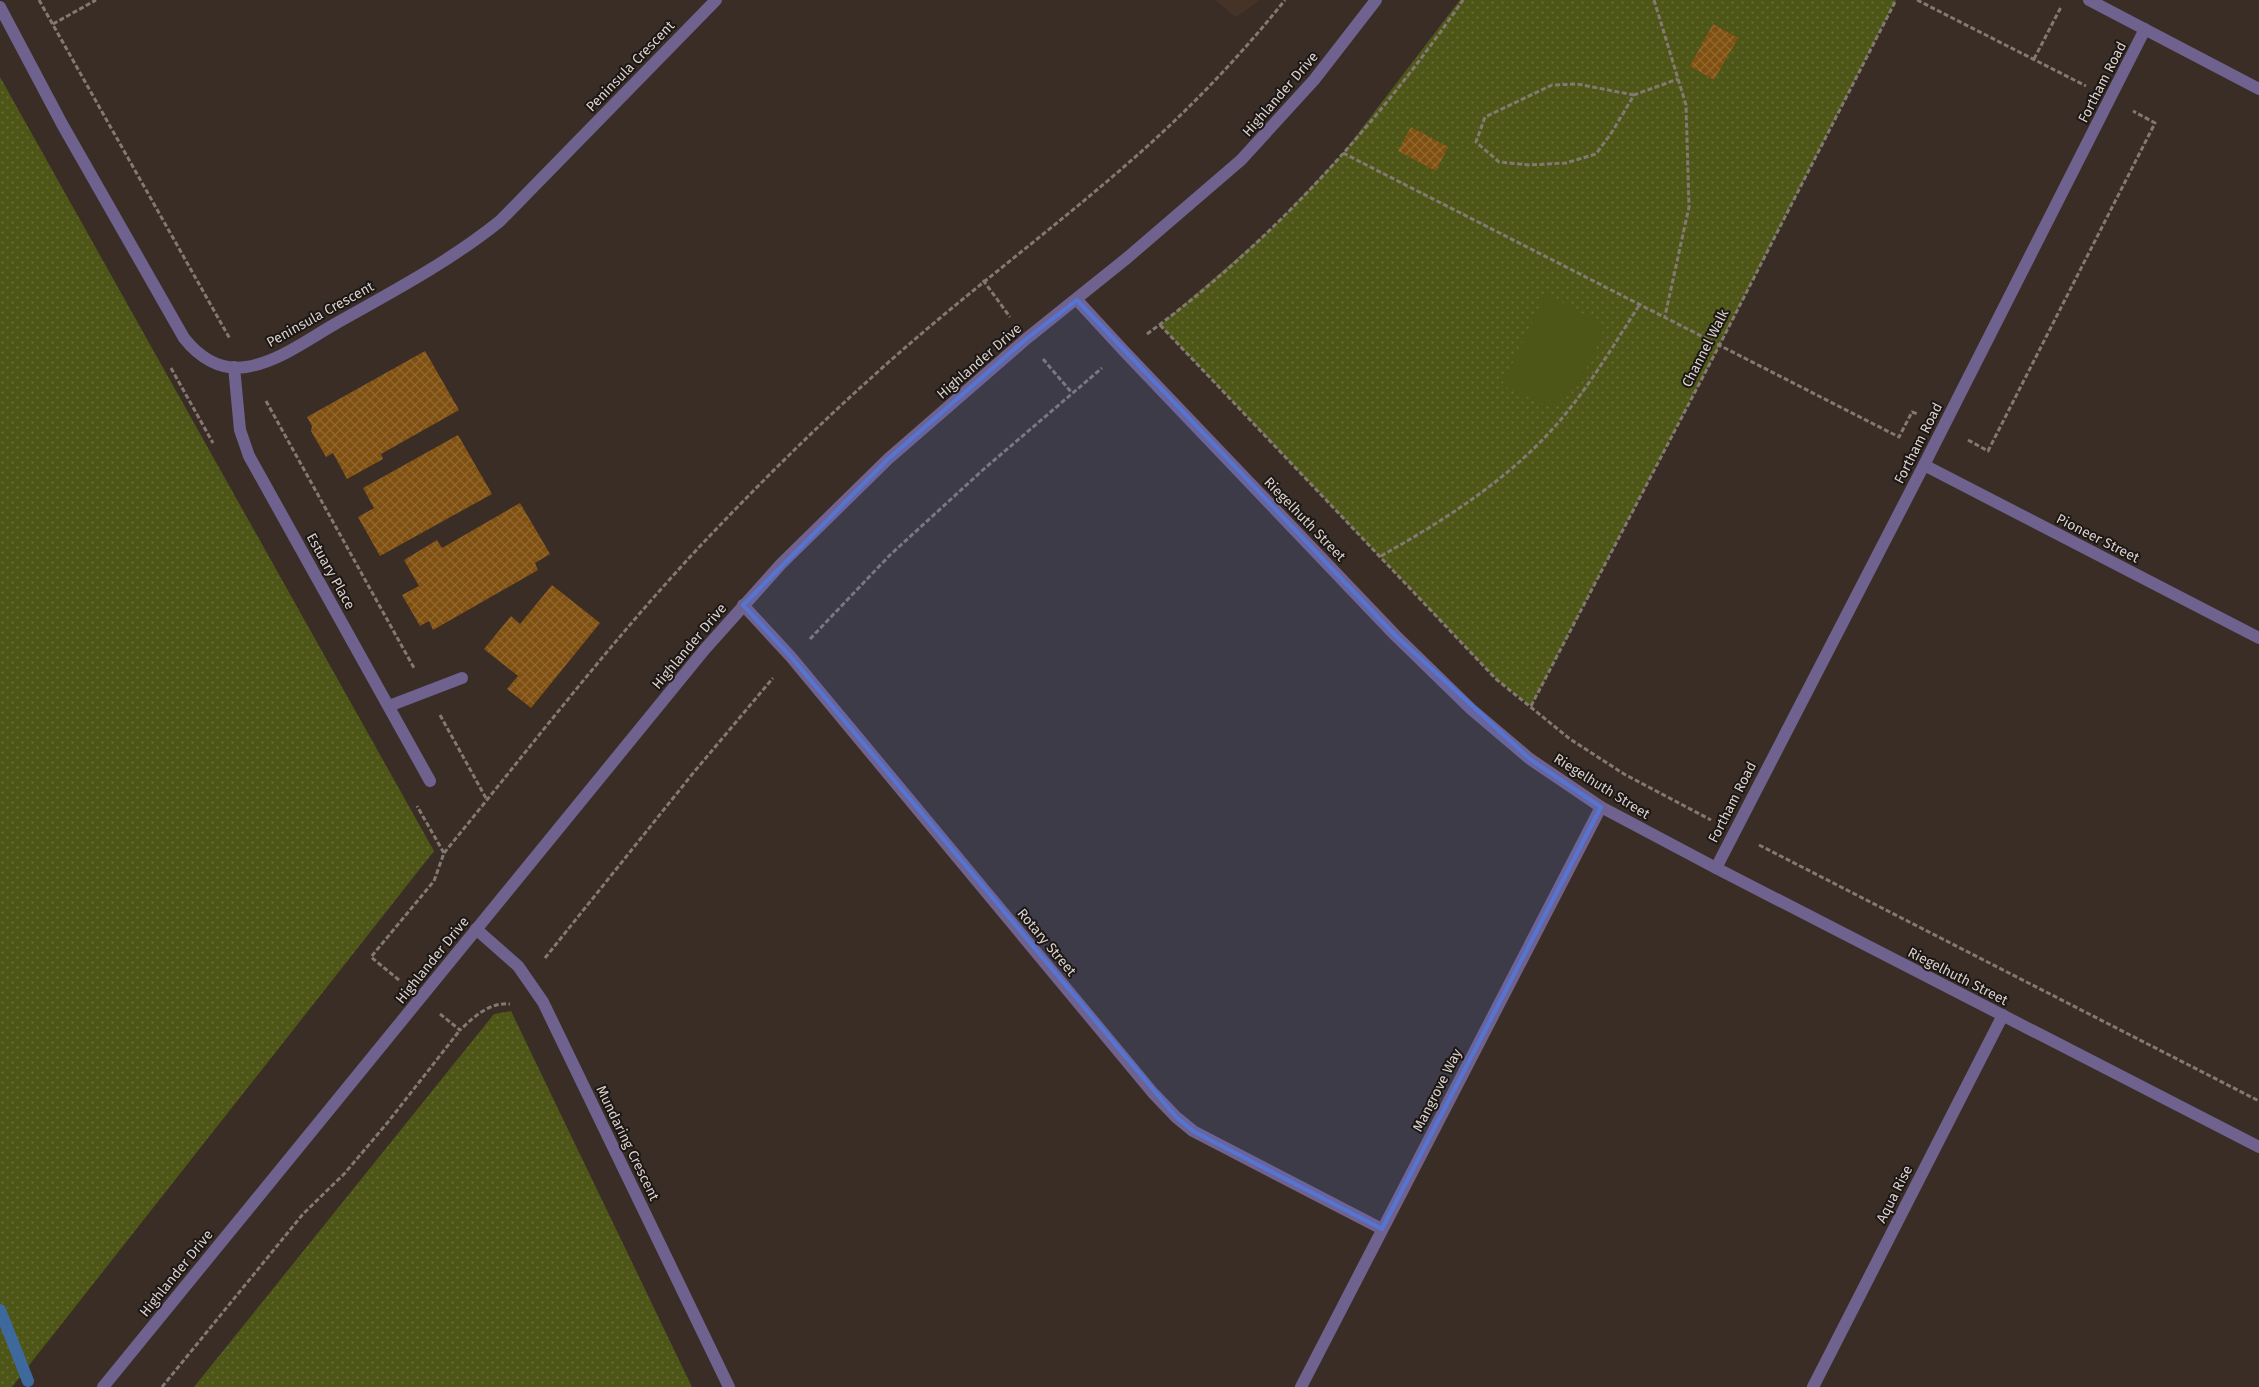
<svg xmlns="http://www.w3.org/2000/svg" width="2259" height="1387" font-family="'Fira Sans',sans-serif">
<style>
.built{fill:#453328}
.grass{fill:url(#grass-dots)}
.pitch{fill:#4e5617}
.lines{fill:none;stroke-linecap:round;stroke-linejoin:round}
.stream{stroke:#3e699d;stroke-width:12}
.building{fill:url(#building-cross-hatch)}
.path{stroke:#837973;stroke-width:3;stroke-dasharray:5 2.5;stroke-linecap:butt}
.minor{stroke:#6f628e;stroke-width:12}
.marked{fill:#5575d5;fill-opacity:0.2;stroke:#5575d5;stroke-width:4;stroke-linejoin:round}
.labels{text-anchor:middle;stroke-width:4;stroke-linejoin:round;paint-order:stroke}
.street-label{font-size:14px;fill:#d9d1cd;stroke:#1c1714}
</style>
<defs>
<pattern id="grass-dots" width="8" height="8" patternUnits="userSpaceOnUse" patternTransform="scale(1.25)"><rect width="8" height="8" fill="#4e5617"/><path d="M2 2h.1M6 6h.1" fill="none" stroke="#676d38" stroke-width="1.8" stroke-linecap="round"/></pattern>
<pattern id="building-cross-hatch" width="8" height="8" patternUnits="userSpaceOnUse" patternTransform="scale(1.25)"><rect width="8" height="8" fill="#805011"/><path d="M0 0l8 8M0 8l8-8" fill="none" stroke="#916832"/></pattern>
</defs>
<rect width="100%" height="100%" fill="#392d26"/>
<polygon class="built" points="1215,0 1260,0 1236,17"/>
<g class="grass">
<polygon points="1460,0 1896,0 1720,344 1531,706 1496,679 1160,325 1272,228 1343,153"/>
<polygon points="0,77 434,851 12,1387 0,1387"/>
<polygon points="511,1011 692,1387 194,1387 494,1014"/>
</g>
<polygon class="pitch" points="1546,293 1605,326 1582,379 1550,407 1502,385"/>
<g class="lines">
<polyline class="stream" points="0,1310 28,1381"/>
</g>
<g class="building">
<polygon points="1713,24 1738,38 1714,80 1690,66"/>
<polygon points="1411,127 1448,147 1436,171 1398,151"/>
<polygon points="425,351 459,410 381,454 383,459 347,479 333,453 326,457 311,431 312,426 307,417"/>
<polygon points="458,435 492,494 380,556 358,517 374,508 363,488"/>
<polygon points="520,503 550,554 535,563 538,570 433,630 429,621 420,626 402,595 419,586 404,560 437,540 442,548"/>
<polygon points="552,585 600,623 531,708 507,689 518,676 484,649 511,616 520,624"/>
</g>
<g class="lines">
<g class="path">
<polyline points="39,0 230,339"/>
<polyline points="1654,0 1686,105 1689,207 1665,316"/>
<polyline points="1917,0 2086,86"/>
<polyline points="53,24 96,0"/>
<polyline points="2034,59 2061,7"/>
<polyline points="1634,95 1577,84 1552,85 1485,117 1476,142 1499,162 1529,165 1566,163 1596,154 1612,132 1634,95 1678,79"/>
<polyline points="1343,153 1899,437 1912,412 1918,414"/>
<polyline points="983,280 1010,317"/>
<polyline points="1160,325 1496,679 1570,739 1624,774 1711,820"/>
<path d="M1147 334C1270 244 1377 125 1463 0"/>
<polyline points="1043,359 1072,393"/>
<polyline points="171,368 213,443"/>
<polyline points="266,401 414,668"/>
<polyline points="1968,440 1988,451 2155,123 2133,111"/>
<path d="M1381 556C1441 522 1500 485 1547 435 1584 396 1611 349 1640 304"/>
<polyline points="810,639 890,555 985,468 1102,368"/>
<polyline points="1531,706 1720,344 1896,0"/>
<polyline points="440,715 487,800"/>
<polyline points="1759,845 2259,1101"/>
<path d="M444 853C529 749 611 641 703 543 757 486 813 430 871 378 953 303 1042 238 1126 165 1184 115 1237 60 1285 0"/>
<polyline points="545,958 694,772 773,678"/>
<polyline points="399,980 371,957 434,881 444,853 417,806"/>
<path d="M440 1014 460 1030C474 1017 489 1002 510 1004"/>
<polyline points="162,1387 303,1214 345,1173 388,1122 460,1030"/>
</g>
<g class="minor">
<polyline points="2089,0 2259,89"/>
<path d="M0 7 62 124 184 338C199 357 220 371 246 367 278 362 307 340 335 324 392 292 449 262 500 221L716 0"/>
<polyline points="1077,300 1124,351 1395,635 1471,709 1530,759 1601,807 1716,868 2259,1147"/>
<polyline points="234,367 240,430 249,456 430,781"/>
<polyline points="1924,465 2259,638"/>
<polyline points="743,605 791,657 1153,1093 1176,1117 1193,1131 1382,1229"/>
<polyline points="389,706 462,678"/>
<polyline points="1716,868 1924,465 2145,29"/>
<polyline points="476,929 518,966 543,1002 729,1387"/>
<polyline points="103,1387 705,649 781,564 888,459 1026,339 1127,258 1241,160 1314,80 1376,0"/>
<polyline points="1301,1387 1601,807"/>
<polyline points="1813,1387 2003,1015"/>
</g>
</g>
<path class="marked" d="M1077 300 1395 635 1530 759 1601 807 1382 1229 1193 1131 1176 1117 791 657 743 605 888 459 1026 339Z"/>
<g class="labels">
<g class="street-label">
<text transform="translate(630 66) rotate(-46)" y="5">Peninsula Crescent</text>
<text transform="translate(2102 82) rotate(-63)" y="5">Fortham Road</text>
<text transform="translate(1280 94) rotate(-49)" y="5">Highlander Drive</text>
<text transform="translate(320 314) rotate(-29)" y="5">Peninsula Crescent</text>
<text transform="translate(1705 348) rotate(-63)" y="5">Channel Walk</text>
<text transform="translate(979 361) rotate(-41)" y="5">Highlander Drive</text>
<text transform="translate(1918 443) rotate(-63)" y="5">Fortham Road</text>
<text transform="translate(1305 519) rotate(46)" y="5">Riegelhuth Street</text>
<text transform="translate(2098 538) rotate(27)" y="5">Pioneer Street</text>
<text transform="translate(331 571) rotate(61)" y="5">Estuary Place</text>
<text transform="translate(689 646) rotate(-50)" y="5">Highlander Drive</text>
<text transform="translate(1602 786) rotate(32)" y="5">Riegelhuth Street</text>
<text transform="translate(1732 802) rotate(-63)" y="5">Fortham Road</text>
<text transform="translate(1047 942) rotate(50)" y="5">Rotary Street</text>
<text transform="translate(432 960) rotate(-51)" y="5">Highlander Drive</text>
<text transform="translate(1958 976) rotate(27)" y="5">Riegelhuth Street</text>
<text transform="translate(1437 1090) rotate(-63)" y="5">Mangrove Way</text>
<text transform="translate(628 1143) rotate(64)" y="5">Mundaring Crescent</text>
<text transform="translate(1894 1194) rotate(-63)" y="5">Aqua Rise</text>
<text transform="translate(176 1273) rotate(-51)" y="5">Highlander Drive</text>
</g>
</g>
</svg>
